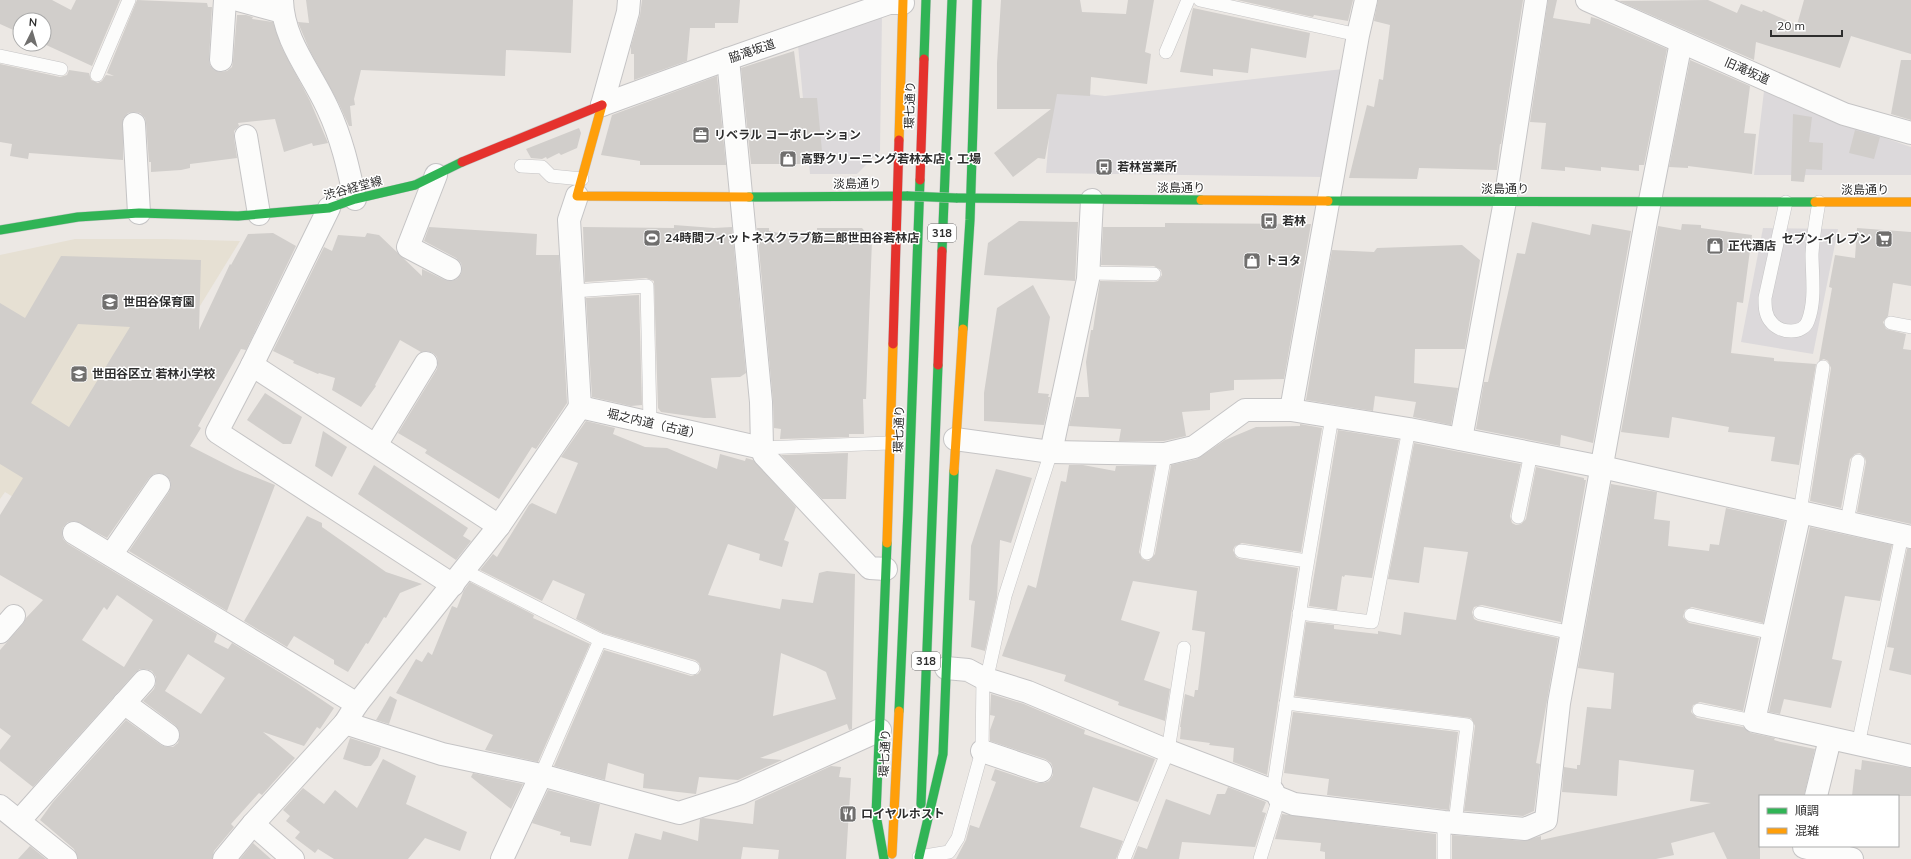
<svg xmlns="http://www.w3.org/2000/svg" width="1911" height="859" font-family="Mulish,'Noto Sans JP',sans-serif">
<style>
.industrial{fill:#dcd9db}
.education{fill:#e6e0d3}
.building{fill:#d1cecb;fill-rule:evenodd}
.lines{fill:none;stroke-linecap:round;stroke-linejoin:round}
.lane-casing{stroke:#c5c4c5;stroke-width:14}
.street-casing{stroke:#c5c4c5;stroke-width:24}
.fast-casing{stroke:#c5c4c5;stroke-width:10}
.slow-casing{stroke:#c5c4c5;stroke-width:10}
.jam-casing{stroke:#c5c4c5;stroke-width:10}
.lane{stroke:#fcfcfb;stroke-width:13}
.street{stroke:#fcfcfb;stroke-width:22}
.fast{stroke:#30b455;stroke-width:9}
.slow{stroke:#ff9f0a;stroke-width:9}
.jam{stroke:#e5322d;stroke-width:9}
.fast-bridge-casing{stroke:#c5c4c5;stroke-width:10;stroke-linecap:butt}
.fast-bridge{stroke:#30b455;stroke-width:9}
.labels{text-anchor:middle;stroke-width:3;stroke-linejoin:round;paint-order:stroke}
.shield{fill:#fff;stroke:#6d6d6d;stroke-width:1}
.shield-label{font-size:11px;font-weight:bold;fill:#2e2e2e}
.street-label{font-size:12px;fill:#2e2e2e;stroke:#fff}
.poi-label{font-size:12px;font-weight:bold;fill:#2e2e2e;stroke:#fff;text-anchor:start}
</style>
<rect width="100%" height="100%" fill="#ece8e4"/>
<g class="industrial">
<polygon points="882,16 880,151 857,174 810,174 798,45"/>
<polygon points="1343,69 1325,177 1046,173 1053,90 1105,96"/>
<polygon points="1764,91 1818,115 1911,147 1911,175 1754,175"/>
<polygon points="1763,228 1838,229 1813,354 1741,342"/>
</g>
<polygon class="education" points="75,239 166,239 240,241 63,528 5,492 0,499 0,255"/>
<g class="building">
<polygon points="0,0 52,0 71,10 76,0 120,0 92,66 44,44 44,20 20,20 20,33 0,24"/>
<polygon points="137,0 207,3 208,7 212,7 209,60 210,65 214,70 220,72 227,71 232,67 233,61 237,15 246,15 253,17 252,19 273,22 282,48 310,101 328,143 313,146 312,143 284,152 275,119 238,123 239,126 234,131 234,138 237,158 190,164 190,168 181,170 151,172 151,162 149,162 146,123 145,118 140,113 134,112 128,113 123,119 123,160 29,153 28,159 10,156 12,144 0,142 0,64 60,77 67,75 69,70 89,73 91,80 98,83 102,81 106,75 114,76 107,73"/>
<polygon points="306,0 573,0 571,53 506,50 505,76 361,70 354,99 355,105 350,106 352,126 349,126 339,104 310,51 299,25 298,22 309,23"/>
<polygon points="642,0 740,0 738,23 715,23 715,28 690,28 687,61 634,80 634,54 631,54 631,46 640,15"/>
<polygon points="1001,0 1080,0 1082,12 1126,14 1128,0 1154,0 1145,52 1151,54 1147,84 1091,77 1090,96 1057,94 1045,159 1038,158 1013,177 994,153 1051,109 997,109 997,63"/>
<polygon points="1237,0 1353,0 1348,21 1314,15 1313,17"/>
<polygon points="1378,0 1523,0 1501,144 1500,144 1497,170 1419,168 1417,179 1349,178 1367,105 1374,107 1379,79 1383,80 1390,25 1374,21"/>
<polygon points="1548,0 1557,0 1553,18 1590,24 1591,17 1598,19 1667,49 1644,165 1639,165 1639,171 1601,167 1601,171 1565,167 1565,171 1541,169 1546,123 1530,122"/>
<polygon points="1708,0 1737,13 1741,4 1762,12 1763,10 1797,25 1804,0 1911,0 1911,54 1851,36 1840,68 1756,42 1754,60 1619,1"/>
<polygon points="1193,8 1310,33 1306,58 1251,48 1248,73 1213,69 1213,76 1180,72"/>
<polygon points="794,51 800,98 817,98 822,151 803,152 803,164 751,164 741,68"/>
<polygon points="1690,60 1750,86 1744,133 1756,134 1752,174 1688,166 1688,168 1669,167"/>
<polygon points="1901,60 1911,60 1911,120 1891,114"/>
<polygon points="717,76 726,165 640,165 640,161 601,155 612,115"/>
<polygon points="1793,114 1812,117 1809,142 1823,143 1822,170 1806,169 1804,182 1791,181"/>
<polygon points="579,128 581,133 577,148 561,155 559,153 547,159 546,157 542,159 531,158 526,149"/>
<polygon points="1855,130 1880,137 1874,159 1849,153"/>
<polygon points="1019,221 1078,222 1075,281 984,275 988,243"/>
<polygon points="1532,222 1590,235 1592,224 1631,231 1593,443 1561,435 1560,446 1476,429 1484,382 1488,382 1517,253 1525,254"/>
<polygon points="1165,223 1311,224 1284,379 1234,380 1234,390 1210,393 1210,410 1182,412 1186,436 1164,441 1119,441 1121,429 1069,426 1076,397 1089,397 1086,362 1091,330 1093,330 1100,281 1154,282 1158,281 1162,275 1161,270 1154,266 1101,265 1103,227 1165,227"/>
<polygon points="1682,224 1701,225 1701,228 1752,235 1743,303 1737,302 1731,353 1774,358 1774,361 1816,364 1799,465 1771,461 1775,437 1728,432 1729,427 1672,417 1669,438 1621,432 1658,226 1681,230"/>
<polygon points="674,225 714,228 732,227 746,373 740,377 711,378 716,418 704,418 661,412 658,408 654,281 646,278 585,282 583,227 674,228"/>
<polygon points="429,227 537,234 536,255 559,255 567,403 536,449 532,447 499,499 425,453 427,450 398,433 437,369 438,364 437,357 433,353 427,351 421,352 400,340 375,385 376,386 361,407 332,390 335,378 319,373 318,374 293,363 294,361 273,351 324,247 332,251 338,235 365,237 367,233 379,235 422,276 422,269 445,280 451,281 457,279 461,274 462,268 461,263 456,258 424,241"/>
<polygon points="757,228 769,228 769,231 779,233 817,233 817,228 862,228 872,240 866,399 863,399 864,434 849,434 849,437 780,439 781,429 774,428 773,401"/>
<polygon points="1857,228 1911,232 1911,286 1893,283 1888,316 1883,322 1886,329 1906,334 1903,349 1911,350 1911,524 1857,512 1866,462 1865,458 1860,453 1855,454 1850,459 1841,508 1810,501 1831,368 1828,361 1824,359 1819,361 1832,288 1829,287 1835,255 1855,258"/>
<path d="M273 233 296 246 246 350 241 349 198 426 201 428 190 446 235 469 275 485 227 611 129 551 169 492 171 486 170 480 166 475 160 473 154 474 149 478 107 538 75 521 68 522 63 527 62 533 63 539 68 544 217 634 214 642 228 649 232 643 297 683 334 708 320 729 317 727 304 746 263 732 295 758 262 795 259 793 231 824 234 827 214 851 212 859H78L74 849 40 820 53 802 126 720 161 745 166 747H173L178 743 180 736 179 730 175 725 143 701 154 689 156 683V677L152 671 146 669H140L135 673 33 787 0 761V750L11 736 0 728V650L23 624 26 618 43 600 0 575V515L23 478 0 464V303L25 318 61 256 201 260 199 330 230 264 231 265 248 234ZM78 324 130 327 69 427 31 403ZM117 595 153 620 124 667 82 640 104 607 107 610ZM188 654 225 678 201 714 165 691Z"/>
<polygon points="1462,245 1480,260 1465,349 1415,349 1414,383 1458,388 1451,425 1413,417 1416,402 1375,396 1373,411 1306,400 1332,250 1374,252 1377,248"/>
<polygon points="1033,285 1050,317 1038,393 1049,394 1048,397 1050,397 1044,425 984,421 984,393 997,308"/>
<polygon points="639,295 642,405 631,406 592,397 586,298"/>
<polygon points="265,393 302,417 291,444 283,444 247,420"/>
<path d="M586 421 615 428 613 434 645 447 667 448 717 469 720 454 745 461 746 458 753 460 796 507 784 540 789 542 782 567 759 560 760 554 728 544 708 595 780 609 782 599 813 603 819 573 827 571 855 574 852 729 849 730 847 724 760 758 782 760 738 780 699 777 696 794 643 788 644 774 608 763 605 780 554 766 604 650 691 676 698 674 701 670 699 663 695 660 603 633 576 619 585 594 553 580 542 601 480 570 493 554 497 557 529 505 532 503 556 514 578 463 561 457ZM781 653 816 667 826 672 836 699 773 716Z"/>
<polygon points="1300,424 1322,428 1301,552 1242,543 1235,546 1233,550 1236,557 1240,559 1298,568 1267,775 1233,762 1234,748 1209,745 1210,743 1180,739 1181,727 1180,727 1185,694 1194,697 1195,690 1198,690 1205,632 1192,630 1197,591 1133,581 1121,620 1160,632 1144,680 1170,689 1165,721 1118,705 1119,702 1064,681 1066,675 1002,656 1028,585 1036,588 1061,481 1066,482 1069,465 1083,465 1115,471 1116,466 1155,466 1139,552 1142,559 1149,561 1155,554 1171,465 1197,459 1225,440 1256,427 1300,426"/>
<polygon points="1338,430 1399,440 1372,578 1345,575 1344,577 1342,576 1337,610 1309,606"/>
<polygon points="323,431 347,447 332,477 315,466"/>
<polygon points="1414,443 1521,464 1510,516 1512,523 1516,525 1521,524 1526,519 1536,467 1584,478 1584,480 1586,480 1561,622 1482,605 1474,607 1472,612 1474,619 1478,621 1558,638 1536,763 1540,764 1534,811 1523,816 1464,811 1475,726 1471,718 1295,696 1306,622 1334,625 1334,629 1378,634 1378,631 1401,635 1404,612 1456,620 1468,552 1424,547 1419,583 1388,579"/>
<polygon points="848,453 846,499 822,499 781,455"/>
<polygon points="374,465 468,528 463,536 471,541 456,560 358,494"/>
<polygon points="996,469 1032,478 1011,543 1000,540 997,597 985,651 971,647 975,601 969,600 971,546"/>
<polygon points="1611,484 1657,492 1654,519 1670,521 1668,546 1709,551 1710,544 1719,545 1726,508 1785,521 1763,623 1692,607 1685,610 1683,617 1689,623 1759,638 1743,711 1700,702 1693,705 1691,712 1697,718 1743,727 1751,733 1775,738 1774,740 1781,742 1815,749 1804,796 1760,796 1760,859 1727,859 1714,832 1671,843 1674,855 1656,859 1452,859 1452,835 1524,841 1541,836 1541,840 1711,803 1690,801 1694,770 1619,760 1617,796 1562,792 1564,767 1577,769 1577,765 1580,765 1587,707 1611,709 1614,673 1578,668"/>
<polygon points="307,516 322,523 322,527 386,572 422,584 400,593 386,618 384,617 368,644 366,643 348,672 334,664 334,660 294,636 287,647 244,621"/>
<polygon points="1810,527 1892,545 1880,601 1845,596 1832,659 1842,661 1831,708 1784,699 1780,714 1769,712"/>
<polygon points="1907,549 1911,549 1911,675 1889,670 1894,648 1887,647"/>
<polygon points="470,582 534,615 533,618 590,644 538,762 485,750 493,735 396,693 416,659 422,662 428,652 432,655 452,606 457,608 464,590"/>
<polygon points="991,694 1024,704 1085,730 1084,734 1155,759 1138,802 1093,787 1080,827 1123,841 1116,859 956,859 966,840 970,825 979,828 996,782 991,780 995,769 1037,783 1044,783 1049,781 1053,775 1053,768 1051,763 1045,759 990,741 990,730 995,716 990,715"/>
<polygon points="390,696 397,700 389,724 376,720"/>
<polygon points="1293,712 1458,732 1449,810 1327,795 1329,779 1284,773"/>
<polygon points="350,738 381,748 378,757 371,766 365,766 343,759"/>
<polygon points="383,759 416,776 406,804 467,832 460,851 425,838 408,859 334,859 318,849 315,853 295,838 300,832 286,821 290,816 283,810 303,788 324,804 335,790 357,808"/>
<polygon points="1862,760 1911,768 1911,796 1852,796 1855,769 1861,770"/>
<polygon points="831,766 841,767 839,777 851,778 846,859 778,859 779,850 743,847 741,859 628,859 635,833 661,840 663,831 698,841 700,819 703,818 753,824 755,801"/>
<polygon points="473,773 523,784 511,809 471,777"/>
<polygon points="1228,787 1266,802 1262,812 1266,813 1255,847 1182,842 1179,859 1133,859 1138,846 1147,849 1166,799 1210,815 1217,794 1225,794"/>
<polygon points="548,790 600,804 591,846 570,842 570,837 560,835 561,832 532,823"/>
<polygon points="1282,814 1436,834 1436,859 1325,859 1325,852 1320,851 1321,843 1275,839"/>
<polygon points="253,843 271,859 240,859"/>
<polygon points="30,846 46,859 18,859"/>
</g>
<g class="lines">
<g class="lane-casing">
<g id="lane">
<polyline points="1200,0 1358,35"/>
<polyline points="1166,52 1188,0"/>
<polyline points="0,56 61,69"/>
<polyline points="97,75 129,0"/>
<polyline points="521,166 542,167 551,176 582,179"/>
<path d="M1786 202 1765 298C1765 307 1765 316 1772 323 1780 333 1803 335 1808 321 1816 300 1812 275 1812 254 1813 236 1816 219 1819 202"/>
<polyline points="1089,273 1154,274"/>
<polyline points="573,291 647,286 650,423"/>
<polyline points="1891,323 1911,327"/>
<polyline points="762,448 889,443"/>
<polyline points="1800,512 1823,367"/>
<polyline points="1518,517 1531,453"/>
<polyline points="1847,522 1858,461"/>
<polyline points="1241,551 1307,561"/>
<polyline points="1147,553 1165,454"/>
<polyline points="465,571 600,640"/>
<polyline points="1299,613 1372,622 1409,429"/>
<polyline points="1480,613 1572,633"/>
<polyline points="1691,615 1773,633"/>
<polyline points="1286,703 1467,725 1455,823"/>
<polyline points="1699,710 1754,721"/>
<polyline points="1858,745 1902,535"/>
<polyline points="541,775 600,640 693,668"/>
<polyline points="919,857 949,852 958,838 982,751 983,678 989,668 1005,596 1051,452"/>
<polyline points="1124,859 1168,751 1184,648"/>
<polyline points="1260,859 1279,798 1273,791 1305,577 1332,417"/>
<polyline points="1444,859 1444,822"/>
</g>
</g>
<g class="street-casing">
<g id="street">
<polyline points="238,0 282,12"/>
<path d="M282 0C283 41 312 73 328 109 342 139 348 167 355 199"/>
<polyline points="1587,0 1844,114 1911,133"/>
<polyline points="728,59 761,402 762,448 764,455 870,568 886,569"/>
<polyline points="221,60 225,0"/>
<polyline points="602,105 728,59 889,3 903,3"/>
<polyline points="602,105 628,12 629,0"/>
<polyline points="134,124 139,213"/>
<polyline points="246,136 259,214"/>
<polyline points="436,175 408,247 450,269"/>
<polyline points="577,196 569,220 580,407"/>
<polyline points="329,208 252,365 217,432 453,585"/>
<polyline points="252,365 499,526"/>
<polyline points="580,407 762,448"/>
<polyline points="1291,410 1358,35 1366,0"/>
<polyline points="955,439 1051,452 1165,454 1194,447 1245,410 1291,410 1409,429 1602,467 1911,537"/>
<polyline points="1461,439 1505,201 1536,0"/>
<polyline points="376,445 426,363"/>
<polyline points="1051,452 1088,279 1092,200"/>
<polyline points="1800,512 1754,721 1911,756"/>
<polyline points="74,533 357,704"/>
<polyline points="111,555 159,485"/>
<polyline points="0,632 14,616"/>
<polyline points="946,668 968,670 983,678 1028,692 1166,750 1273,791"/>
<polyline points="124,703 168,735"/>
<polyline points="345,723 442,754 541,775 679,813 741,793 880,730"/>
<polyline points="982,751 1041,771"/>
<polyline points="1816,796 1830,739"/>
<polyline points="1279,798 1294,804 1444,822 1525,829 1546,820 1559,703 1646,221 1681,42"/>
<polyline points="0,806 66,859"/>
<polyline points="19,821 144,681"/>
<polyline points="253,824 293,859"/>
<polyline points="1804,846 1804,847 1852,859"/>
<polyline points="224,859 253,824 345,723 357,704 499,526 580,407"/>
<polyline points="502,859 541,775"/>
</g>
</g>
<g class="fast-casing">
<g id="fast">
<polyline points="924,59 926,0"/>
<polyline points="749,197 908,196"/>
<polyline points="956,198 1201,200"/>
<polyline points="1328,201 1815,202"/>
<polyline points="0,230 78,217 139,213 238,216 329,208 355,199 415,185 462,162"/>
<polyline points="942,251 952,0"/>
<polyline points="963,329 970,220 977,0"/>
<polyline points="899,711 908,510 920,180"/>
<polyline points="921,804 938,365"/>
<polyline points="919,857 943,754 954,471"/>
<polyline points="884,859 876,815 887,543"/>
</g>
</g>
<g class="slow-casing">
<g id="slow">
<polyline points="602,105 577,196 749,197"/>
<polyline points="899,140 903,0"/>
<polyline points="1201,200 1328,201"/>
<polyline points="1815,202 1911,202"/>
<polyline points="954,471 963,329"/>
<polyline points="887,543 893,344"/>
<polyline points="892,854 899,711"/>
</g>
</g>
<g class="jam-casing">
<g id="jam">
<polyline points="462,162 602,105"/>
<polyline points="920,180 924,59"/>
<polyline points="893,344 899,140"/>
<polyline points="938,365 942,251"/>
</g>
</g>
<use href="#lane" class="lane"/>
<use href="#street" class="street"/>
<use href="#fast" class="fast"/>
<use href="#slow" class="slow"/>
<use href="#jam" class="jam"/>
<g class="fast-bridge-casing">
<polyline id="fast-bridge" points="908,196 956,198"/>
</g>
<use href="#fast-bridge" class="fast-bridge"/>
</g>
<defs>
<g id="office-square" transform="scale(0.9)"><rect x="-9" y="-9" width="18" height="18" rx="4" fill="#706f6e" stroke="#fff"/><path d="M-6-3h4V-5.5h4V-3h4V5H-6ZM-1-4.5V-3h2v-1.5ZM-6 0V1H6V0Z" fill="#fff"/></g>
<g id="shop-square" transform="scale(0.9)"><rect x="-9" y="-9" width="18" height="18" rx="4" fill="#706f6e" stroke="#fff"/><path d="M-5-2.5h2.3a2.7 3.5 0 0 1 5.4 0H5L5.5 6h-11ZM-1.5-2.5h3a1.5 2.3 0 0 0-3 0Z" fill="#fff"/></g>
<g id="bus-square" transform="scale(0.9)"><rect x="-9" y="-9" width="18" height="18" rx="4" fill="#706f6e" stroke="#fff"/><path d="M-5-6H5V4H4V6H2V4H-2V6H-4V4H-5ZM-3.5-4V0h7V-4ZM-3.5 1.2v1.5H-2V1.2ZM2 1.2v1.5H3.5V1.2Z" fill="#fff"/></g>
<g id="stadium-square" transform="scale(0.9)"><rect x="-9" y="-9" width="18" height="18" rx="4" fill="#706f6e" stroke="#fff"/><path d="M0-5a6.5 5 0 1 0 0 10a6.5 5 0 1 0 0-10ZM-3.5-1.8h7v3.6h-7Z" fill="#fff"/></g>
<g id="supermarket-square" transform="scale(0.9)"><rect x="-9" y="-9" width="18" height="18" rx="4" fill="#706f6e" stroke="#fff"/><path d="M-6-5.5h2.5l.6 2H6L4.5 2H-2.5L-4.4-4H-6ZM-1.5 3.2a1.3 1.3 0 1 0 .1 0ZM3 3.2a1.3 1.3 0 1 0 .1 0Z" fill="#fff"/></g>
<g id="school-square" transform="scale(0.9)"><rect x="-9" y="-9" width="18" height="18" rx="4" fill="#706f6e" stroke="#fff"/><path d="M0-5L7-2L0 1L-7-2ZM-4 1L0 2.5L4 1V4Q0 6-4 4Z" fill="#fff"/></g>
<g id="restaurant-square" transform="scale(0.9)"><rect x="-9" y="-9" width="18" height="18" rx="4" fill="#706f6e" stroke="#fff"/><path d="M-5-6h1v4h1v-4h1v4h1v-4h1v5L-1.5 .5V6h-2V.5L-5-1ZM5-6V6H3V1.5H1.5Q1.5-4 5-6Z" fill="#fff"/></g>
</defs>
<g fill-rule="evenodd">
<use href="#office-square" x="701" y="135"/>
<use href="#shop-square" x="788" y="159"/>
<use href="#bus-square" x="1104" y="167"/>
<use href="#bus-square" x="1269" y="221"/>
<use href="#stadium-square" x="652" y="238"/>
<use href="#supermarket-square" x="1884" y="239"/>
<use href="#shop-square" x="1715" y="246"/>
<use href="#shop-square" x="1252" y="261"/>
<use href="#school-square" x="110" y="302"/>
<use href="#school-square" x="79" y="374"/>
<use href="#restaurant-square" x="848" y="814"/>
</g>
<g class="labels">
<g class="shield">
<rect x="928" y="224" width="28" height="18" rx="3"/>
<rect x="912" y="652" width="28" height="18" rx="3"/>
</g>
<g class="shield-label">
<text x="942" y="237">318</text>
<text x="926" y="665">318</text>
</g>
<g class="street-label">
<text transform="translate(752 51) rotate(-19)" y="4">脇滝坂道</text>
<text transform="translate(1747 71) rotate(24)" y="4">旧滝坂道</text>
<text transform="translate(910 105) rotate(-88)" y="4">環七通り</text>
<text x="857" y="188">淡島通り</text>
<text transform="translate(353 188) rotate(-15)" y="4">渋谷経堂線</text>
<text x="1181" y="192">淡島通り</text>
<text x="1505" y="193">淡島通り</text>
<text x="1865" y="194">淡島通り</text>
<text transform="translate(654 424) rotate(13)" y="4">堀之内道（古道）</text>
<text transform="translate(899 429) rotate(-88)" y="4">環七通り</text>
<text transform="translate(885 753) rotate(-87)" y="4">環七通り</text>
</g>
<g class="poi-label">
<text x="714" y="139">リベラル コーポレーション</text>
<text x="801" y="163">高野クリーニング若林本店・工場</text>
<text x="1117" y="171">若林営業所</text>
<text x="1282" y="225">若林</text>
<text x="665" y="242">24時間フィットネスクラブ筋二郎世田谷若林店</text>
<text x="1871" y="243" text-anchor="end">セブン-イレブン</text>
<text x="1728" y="250">正代酒店</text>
<text x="1265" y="265">トヨタ</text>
<text x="123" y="306">世田谷保育園</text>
<text x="92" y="378">世田谷区立 若林小学校</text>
<text x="861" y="818">ロイヤルホスト</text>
</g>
</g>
<rect x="1759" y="795" width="140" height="52" fill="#ffffff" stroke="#ababab"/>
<rect x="1767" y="808" width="20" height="6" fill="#30b455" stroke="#ababab"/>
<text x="1795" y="815" font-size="12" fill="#2e2e2e">順調</text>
<rect x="1767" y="828" width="20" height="6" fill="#ff9f0a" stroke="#ababab"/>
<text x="1795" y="835" font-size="12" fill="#2e2e2e">混雑</text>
<g transform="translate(32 32) rotate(5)"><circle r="19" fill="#ffffff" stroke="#ababab"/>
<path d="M0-3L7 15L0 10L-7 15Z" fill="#706f6e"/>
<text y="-6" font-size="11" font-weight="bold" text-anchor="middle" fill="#2e2e2e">N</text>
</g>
<path d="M1771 30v6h71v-6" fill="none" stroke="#2e2e2e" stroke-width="2"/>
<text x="1777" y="30" font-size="12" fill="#2e2e2e" stroke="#ffffff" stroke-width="3" paint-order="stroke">20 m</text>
</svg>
